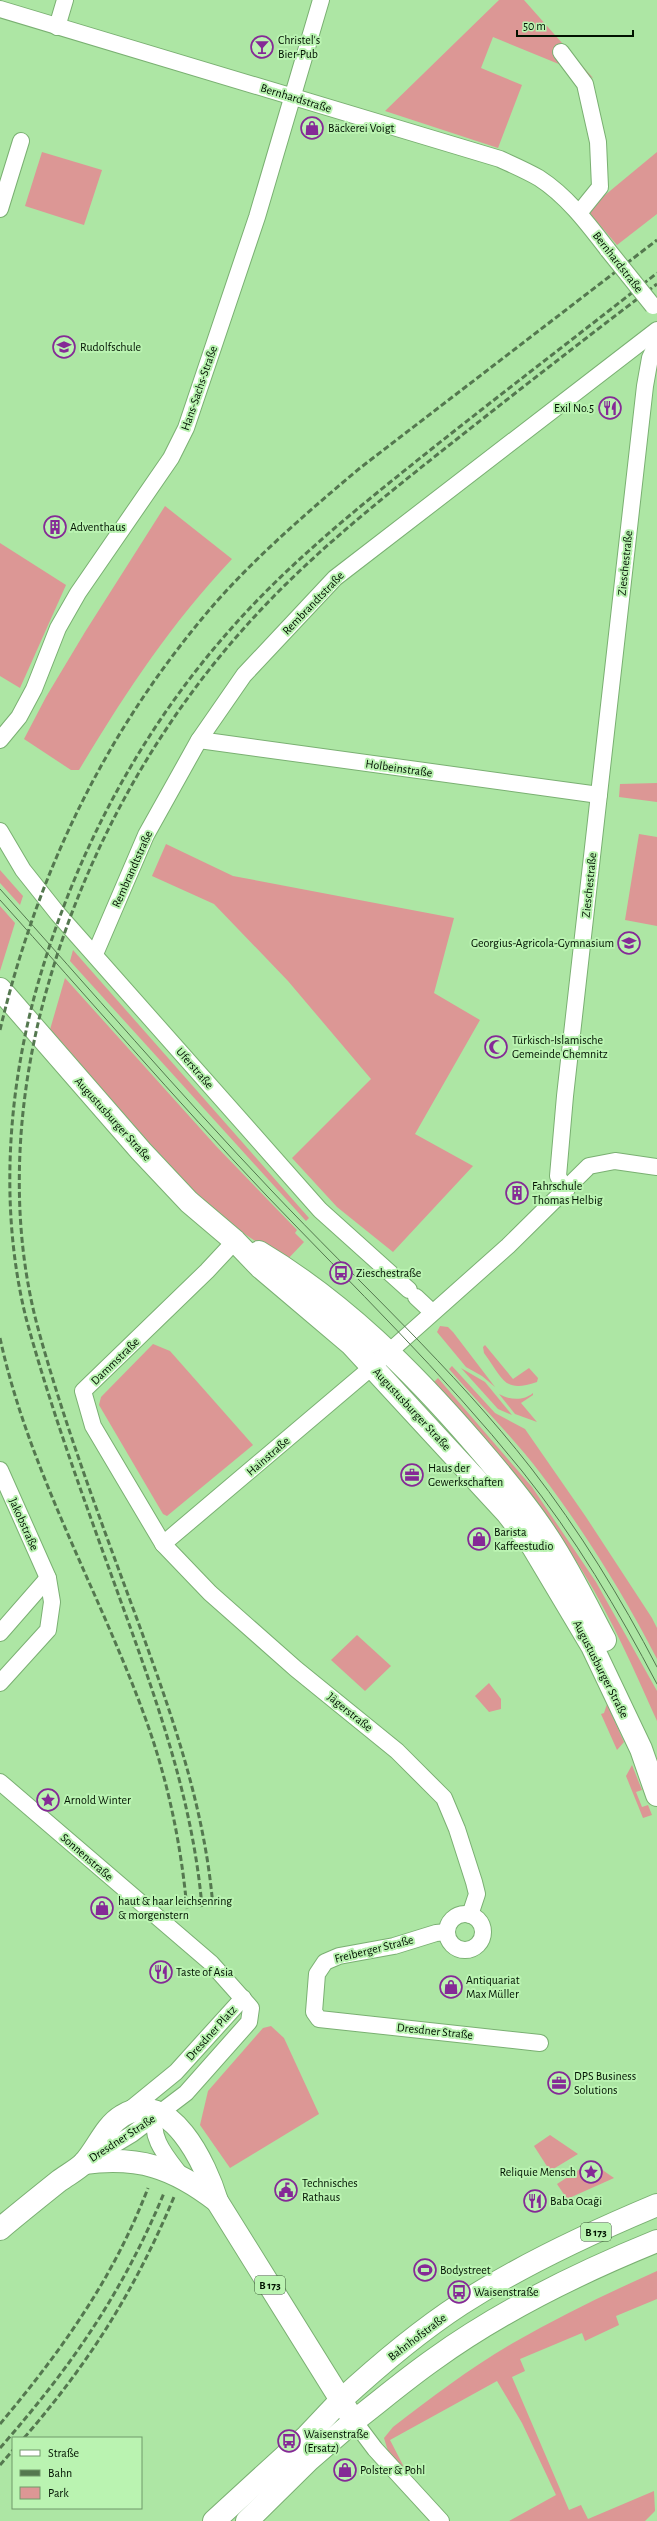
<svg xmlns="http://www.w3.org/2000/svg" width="657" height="2521" font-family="'Alegreya Sans',sans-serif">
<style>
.green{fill:#dc9795}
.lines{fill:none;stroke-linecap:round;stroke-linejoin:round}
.minor-casing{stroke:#7ab072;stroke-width:18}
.secondary-casing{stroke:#7ab072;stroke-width:24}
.primary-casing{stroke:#7ab072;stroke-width:24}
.minor{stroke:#fff;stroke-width:16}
.secondary{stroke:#fff;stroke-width:22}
.primary{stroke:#fff;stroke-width:22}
.tram{stroke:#54784f;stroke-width:1}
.rail{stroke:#54784f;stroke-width:3;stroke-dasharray:6 3;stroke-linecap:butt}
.minor-bridge-casing{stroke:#7ab072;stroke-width:18;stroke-linecap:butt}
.minor-bridge{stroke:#fff;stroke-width:16}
.labels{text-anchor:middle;stroke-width:4;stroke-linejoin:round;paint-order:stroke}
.shield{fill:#baf3b1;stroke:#385635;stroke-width:1}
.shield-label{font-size:11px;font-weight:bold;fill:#011200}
.poi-label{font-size:12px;fill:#011200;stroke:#baf3b1;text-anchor:start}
.street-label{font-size:12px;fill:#011200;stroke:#baf3b1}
</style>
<rect width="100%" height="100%" fill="#ade6a4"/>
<g class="green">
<polygon points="499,0 524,0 593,78 493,37 481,68 522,85 498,148 385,111"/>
<polygon points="42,152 102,170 84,225 25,206"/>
<polygon points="657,152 657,214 617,245 587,210"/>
<path d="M165 506 232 559C169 626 126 692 79 770H71L24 739 46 697 85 632Z"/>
<polygon points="0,543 66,585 20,688 0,676"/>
<polygon points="657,783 657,802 619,797 620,784"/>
<polygon points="639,834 657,837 657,926 625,920"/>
<polygon points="166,844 233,876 454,918 434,993 480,1020 415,1134 473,1166 393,1252 337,1207 292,1158 371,1079 288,981 214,904 152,876"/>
<polygon points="0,870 23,896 20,905 0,883"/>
<polygon points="0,906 15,923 0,971"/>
<polygon points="73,950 309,1218 306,1221 70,961"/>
<polygon points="65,978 216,1146 297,1230 295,1233 304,1242 286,1261 234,1227 201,1199 49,1033"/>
<polygon points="440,1326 448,1327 453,1332 495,1387 482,1376 466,1367 437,1332"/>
<polygon points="153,1344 170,1351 253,1445 167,1516 163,1514 99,1405 101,1397"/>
<path d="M485 1345 513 1379 529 1368 538 1378 537 1382C503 1394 503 1378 484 1353L483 1347Z"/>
<path d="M452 1366 495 1413 525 1429 586 1517 652 1618 657 1628V1659C624 1595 585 1532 541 1474 513 1437 479 1404 449 1369Z"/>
<polygon points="461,1368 485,1382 512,1415 498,1409"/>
<path d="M438 1378 532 1487 596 1582 657 1691V1721C634 1670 612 1619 583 1572 540 1503 490 1440 434 1382Z"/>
<path d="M533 1393V1395L521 1403 537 1422 515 1414 499 1394C509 1400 524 1401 533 1393Z"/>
<polygon points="357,1635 391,1666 365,1691 331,1660"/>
<polygon points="489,1683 501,1699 501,1709 489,1712 475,1696"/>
<polygon points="607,1704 624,1742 617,1750 601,1714 604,1713"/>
<polygon points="632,1765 642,1790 636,1792 642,1807 648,1805 652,1815 643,1818 626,1776"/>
<polygon points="271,2026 284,2038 319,2114 230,2168 200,2125 208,2091 263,2028"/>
<polygon points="550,2135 578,2154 550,2171 534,2146"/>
<polygon points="591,2162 614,2178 567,2199 557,2184"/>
<path d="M657 2271V2299L616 2316 619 2325 585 2341 582 2333 520 2359 525 2371 512 2377 569 2510 581 2505 588 2519 654 2491 655 2511 645 2521H509L556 2495 522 2423 497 2381 390 2440 405 2469 388 2451 384 2438 393 2427C431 2398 471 2367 513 2343 560 2316 608 2293 657 2271Z"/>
</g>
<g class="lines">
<g class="minor-casing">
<g id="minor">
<path d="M0 9 500 159C513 165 527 171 539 178 567 196 588 224 608 250"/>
<polyline points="57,27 65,0"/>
<polyline points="561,52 585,84 598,142 600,187 579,213"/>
<polyline points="0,209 21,141"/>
<polyline points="0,740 19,717 34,689 58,628 78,593 171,458 186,428 257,217 321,0"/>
<polyline points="199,740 599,795"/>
<polyline points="0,831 23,870 58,914 320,1210 409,1290"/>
<polyline points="95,954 146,835 199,740 244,675 335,578 657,330"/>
<polyline points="566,1191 558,1176 565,1096 645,386 650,358 657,343"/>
<polyline points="235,1241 207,1271 83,1391 93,1426 163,1544 210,1593 296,1669 397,1751 444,1798 457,1829 474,1882 477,1894 470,1915"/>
<polyline points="416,1297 432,1312"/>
<polyline points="0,1470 48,1578 52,1602 48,1630 0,1683"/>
<polyline points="163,1544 372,1367 508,1246 589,1166 615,1161 657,1167"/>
<polyline points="0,1633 48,1578"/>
<polyline points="0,1782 211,1963 251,2008 249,2022 186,2093 132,2134 89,2160"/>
<circle cx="465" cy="1932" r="18"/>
<polyline points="447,1932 436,1933 394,1946 339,1956 325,1962 317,1974 314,2012 319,2019 540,2043"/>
<path d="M156 2111C148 2138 167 2157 182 2177"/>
<polyline points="127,2112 176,2072 243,1998"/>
<polyline points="354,2421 375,2449 441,2521"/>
</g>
</g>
<g class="secondary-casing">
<g id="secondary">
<polyline points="0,989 141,1151 189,1202 235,1241 260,1267 351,1344 507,1513 533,1547 592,1646 641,1749 657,1795"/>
<path d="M259 1252C343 1302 412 1371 475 1444 501 1474 528 1506 549 1539 570 1571 587 1606 605 1640"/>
<polyline points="214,2521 307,2436 340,2401"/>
<polyline points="247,2521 309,2460 354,2421"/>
</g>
</g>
<g class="primary-casing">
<g id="primary">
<path d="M84 2163C139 2156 173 2167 217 2201"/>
<path d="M0 2229C19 2213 39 2197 59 2181 67 2175 77 2170 84 2163 97 2149 105 2126 122 2116 170 2086 206 2165 217 2201L354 2421C380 2401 406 2379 433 2360 502 2310 578 2273 657 2241"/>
<path d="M340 2401C378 2366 418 2332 461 2304 523 2264 590 2233 657 2205"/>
</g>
</g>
<use href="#minor" class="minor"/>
<use href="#secondary" class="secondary"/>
<use href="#primary" class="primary"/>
<g class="tram">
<path d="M0 889C90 989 178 1092 271 1190 358 1282 453 1368 531 1468 579 1530 621 1598 657 1667"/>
<path d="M0 900C88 998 175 1099 266 1195 353 1286 443 1373 522 1471 575 1537 618 1610 657 1684"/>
</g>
<g class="rail">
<path d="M0 1030C38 870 108 726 217 601 261 552 310 510 360 468L657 240"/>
<path d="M0 1338C29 1472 100 1592 146 1720 168 1781 181 1844 187 1909"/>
<path d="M202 1907C193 1803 159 1707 124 1610 89 1513 53 1417 26 1318 0 1213 7 1098 35 994 72 860 137 735 229 631 284 568 349 515 414 463 494 399 576 337 657 273"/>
<path d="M213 1907C205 1810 174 1721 141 1630 105 1532 67 1433 39 1332 10 1228 15 1115 41 1011 77 869 148 735 246 626 303 562 370 508 438 454 510 397 583 340 657 284"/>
<path d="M0 2424C62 2350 113 2279 148 2188"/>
<path d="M24 2438C90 2362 135 2290 174 2197"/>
<path d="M0 2448C71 2367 122 2294 164 2193"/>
<polyline points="0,2465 13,2450"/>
</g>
<g class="minor-bridge-casing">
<polyline id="minor-bridge" points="608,250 653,306"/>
</g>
<use href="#minor-bridge" class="minor-bridge"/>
</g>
<defs>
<g id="bar-ring" transform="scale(1.15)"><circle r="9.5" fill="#baf3b1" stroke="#852a96" stroke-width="1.5"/><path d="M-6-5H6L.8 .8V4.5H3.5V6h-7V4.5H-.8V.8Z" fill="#852a96"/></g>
<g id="shop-ring" transform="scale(1.15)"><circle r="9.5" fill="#baf3b1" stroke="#852a96" stroke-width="1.5"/><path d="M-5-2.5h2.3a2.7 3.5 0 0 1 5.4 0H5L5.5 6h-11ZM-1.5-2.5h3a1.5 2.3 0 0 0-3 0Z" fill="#852a96"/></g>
<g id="school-ring" transform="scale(1.15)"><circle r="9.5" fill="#baf3b1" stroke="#852a96" stroke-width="1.5"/><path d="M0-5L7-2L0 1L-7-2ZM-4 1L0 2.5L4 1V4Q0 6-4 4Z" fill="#852a96"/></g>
<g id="restaurant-ring" transform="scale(1.15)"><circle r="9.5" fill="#baf3b1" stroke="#852a96" stroke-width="1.5"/><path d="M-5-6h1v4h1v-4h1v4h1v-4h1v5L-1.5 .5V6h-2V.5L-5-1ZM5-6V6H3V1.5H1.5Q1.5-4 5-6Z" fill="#852a96"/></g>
<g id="building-ring" transform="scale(1.15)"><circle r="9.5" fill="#baf3b1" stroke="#852a96" stroke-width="1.5"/><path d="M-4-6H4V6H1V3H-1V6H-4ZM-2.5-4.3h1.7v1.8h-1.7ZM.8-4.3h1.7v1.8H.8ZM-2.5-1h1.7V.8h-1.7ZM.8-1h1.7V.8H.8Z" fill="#852a96"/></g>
<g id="mosque-ring" transform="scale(1.15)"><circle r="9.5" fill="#baf3b1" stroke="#852a96" stroke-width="1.5"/><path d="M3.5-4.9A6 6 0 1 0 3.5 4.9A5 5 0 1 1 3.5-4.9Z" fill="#852a96"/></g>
<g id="bus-ring" transform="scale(1.15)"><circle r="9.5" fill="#baf3b1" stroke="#852a96" stroke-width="1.5"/><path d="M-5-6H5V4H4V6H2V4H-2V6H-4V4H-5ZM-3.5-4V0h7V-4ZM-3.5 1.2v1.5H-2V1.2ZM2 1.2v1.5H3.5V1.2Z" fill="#852a96"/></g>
<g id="office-ring" transform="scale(1.15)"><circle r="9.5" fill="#baf3b1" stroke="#852a96" stroke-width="1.5"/><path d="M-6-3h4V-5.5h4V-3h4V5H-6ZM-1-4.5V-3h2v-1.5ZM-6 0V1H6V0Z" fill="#852a96"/></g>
<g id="sight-ring" transform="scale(1.15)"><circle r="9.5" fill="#baf3b1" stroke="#852a96" stroke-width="1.5"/><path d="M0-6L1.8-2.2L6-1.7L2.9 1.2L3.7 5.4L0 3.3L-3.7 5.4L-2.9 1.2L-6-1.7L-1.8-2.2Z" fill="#852a96"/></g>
<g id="civic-ring" transform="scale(1.15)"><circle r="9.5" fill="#baf3b1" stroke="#852a96" stroke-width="1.5"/><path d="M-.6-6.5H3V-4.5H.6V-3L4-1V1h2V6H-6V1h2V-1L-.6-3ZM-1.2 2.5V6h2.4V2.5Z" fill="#852a96"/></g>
<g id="stadium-ring" transform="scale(1.15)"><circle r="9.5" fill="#baf3b1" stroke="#852a96" stroke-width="1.5"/><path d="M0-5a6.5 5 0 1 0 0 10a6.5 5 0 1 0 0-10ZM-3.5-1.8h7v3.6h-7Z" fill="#852a96"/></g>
</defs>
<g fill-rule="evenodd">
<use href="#bar-ring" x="262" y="47"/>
<use href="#shop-ring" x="312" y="128"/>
<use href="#school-ring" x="64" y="347"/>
<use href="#restaurant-ring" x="610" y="408"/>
<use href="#building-ring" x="55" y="527"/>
<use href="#school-ring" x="629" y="943"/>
<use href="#mosque-ring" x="496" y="1047"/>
<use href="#building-ring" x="517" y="1193"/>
<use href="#bus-ring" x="341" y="1273"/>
<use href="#office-ring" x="412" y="1475"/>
<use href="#shop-ring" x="479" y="1539"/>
<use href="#sight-ring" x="48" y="1800"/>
<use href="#shop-ring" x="102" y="1908"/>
<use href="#restaurant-ring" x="161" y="1972"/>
<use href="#shop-ring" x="451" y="1987"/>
<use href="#office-ring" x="559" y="2083"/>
<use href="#sight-ring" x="591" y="2172"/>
<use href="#civic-ring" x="286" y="2190"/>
<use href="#restaurant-ring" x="535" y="2201"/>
<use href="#stadium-ring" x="425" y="2270"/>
<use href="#bus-ring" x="459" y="2292"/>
<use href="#bus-ring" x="289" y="2441"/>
<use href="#shop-ring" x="345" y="2470"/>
</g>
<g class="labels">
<g class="shield">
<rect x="581" y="2223" width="30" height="18" rx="3"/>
<rect x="255" y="2276" width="30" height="18" rx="3"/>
</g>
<g class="shield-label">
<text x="596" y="2236">B 173</text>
<text x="270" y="2289">B 173</text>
</g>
<g class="poi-label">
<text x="278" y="44">Christel's<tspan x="278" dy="14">Bier-Pub</tspan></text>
<text x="328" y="132">Bäckerei Voigt</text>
<text x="80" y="351">Rudolfschule</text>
<text x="594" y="412" text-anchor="end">Exil No.5</text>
<text x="70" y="531">Adventhaus</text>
<text x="614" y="947" text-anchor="end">Georgius-Agricola-Gymnasium</text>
<text x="512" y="1044">Türkisch-Islamische<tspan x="512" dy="14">Gemeinde Chemnitz</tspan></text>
<text x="532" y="1190">Fahrschule<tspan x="532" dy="14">Thomas Helbig</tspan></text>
<text x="356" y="1277">Zieschestraße</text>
<text x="428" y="1472">Haus der<tspan x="428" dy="14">Gewerkschaften</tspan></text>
<text x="494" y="1536">Barista<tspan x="494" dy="14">Kaffeestudio</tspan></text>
<text x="64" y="1804">Arnold Winter</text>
<text x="118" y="1905">haut &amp; haar leichsenring<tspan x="118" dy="14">&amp; morgenstern</tspan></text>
<text x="176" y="1976">Taste of Asia</text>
<text x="466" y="1984">Antiquariat<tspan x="466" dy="14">Max Müller</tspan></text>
<text x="574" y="2080">DPS Business<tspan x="574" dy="14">Solutions</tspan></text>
<text x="576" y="2176" text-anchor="end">Reliquie Mensch</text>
<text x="302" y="2187">Technisches<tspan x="302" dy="14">Rathaus</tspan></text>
<text x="550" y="2205">Baba Ocaği</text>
<text x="440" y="2274">Bodystreet</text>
<text x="474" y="2296">Waisenstraße</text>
<text x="304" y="2438">Waisenstraße<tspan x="304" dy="14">(Ersatz)</tspan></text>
<text x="360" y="2474">Polster &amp; Pohl</text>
</g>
<g class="street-label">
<text transform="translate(296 98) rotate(17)" y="4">Bernhardstraße</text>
<text transform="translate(618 262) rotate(52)" y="4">Bernhardstraße</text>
<text transform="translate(199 388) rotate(-71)" y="4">Hans-Sachs-Straße</text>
<text transform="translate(625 563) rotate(-84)" y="4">Zieschestraße</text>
<text transform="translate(313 603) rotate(-46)" y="4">Rembrandtstraße</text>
<text transform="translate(399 768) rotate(8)" y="4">Holbeinstraße</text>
<text transform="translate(132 869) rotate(-66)" y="4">Rembrandtstraße</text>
<text transform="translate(589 885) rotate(-84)" y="4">Zieschestraße</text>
<text transform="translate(195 1068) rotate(49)" y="4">Uferstraße</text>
<text transform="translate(113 1119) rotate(48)" y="4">Augustusburger Straße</text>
<text transform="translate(115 1361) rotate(-44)" y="4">Dammstraße</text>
<text transform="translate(412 1409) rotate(47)" y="4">Augustusburger Straße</text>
<text transform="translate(268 1456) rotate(-41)" y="4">Hainstraße</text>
<text transform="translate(24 1524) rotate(66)" y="4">Jakobstraße</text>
<text transform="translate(601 1669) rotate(63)" y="4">Augustusburger Straße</text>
<text transform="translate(350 1712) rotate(39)" y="4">Jägerstraße</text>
<text transform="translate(87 1857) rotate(41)" y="4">Sonnenstraße</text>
<text transform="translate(374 1949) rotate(-14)" y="4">Freiberger Straße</text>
<text transform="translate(435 2031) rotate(6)" y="4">Dresdner Straße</text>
<text transform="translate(211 2033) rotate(-48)" y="4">Dresdner Platz</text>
<text transform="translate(122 2138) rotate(-33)" y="4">Dresdner Straße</text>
<text transform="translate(417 2337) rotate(-37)" y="4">Bahnhofstraße</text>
</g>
</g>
<rect x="12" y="2437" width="130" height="72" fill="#baf3b1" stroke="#70996a"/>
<rect x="20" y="2450" width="20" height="6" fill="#ffffff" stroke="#70996a"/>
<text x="48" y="2457" font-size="12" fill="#011200">Straße</text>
<rect x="20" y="2470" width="20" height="6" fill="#54784f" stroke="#70996a"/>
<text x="48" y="2477" font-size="12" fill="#011200">Bahn</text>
<rect x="20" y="2487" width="20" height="12" fill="#dc9795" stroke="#70996a"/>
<text x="48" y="2497" font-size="12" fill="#011200">Park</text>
<path d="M517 30v6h116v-6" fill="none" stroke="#011200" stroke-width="2"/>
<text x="523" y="30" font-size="12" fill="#011200" stroke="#baf3b1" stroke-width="3" paint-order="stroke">50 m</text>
</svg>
